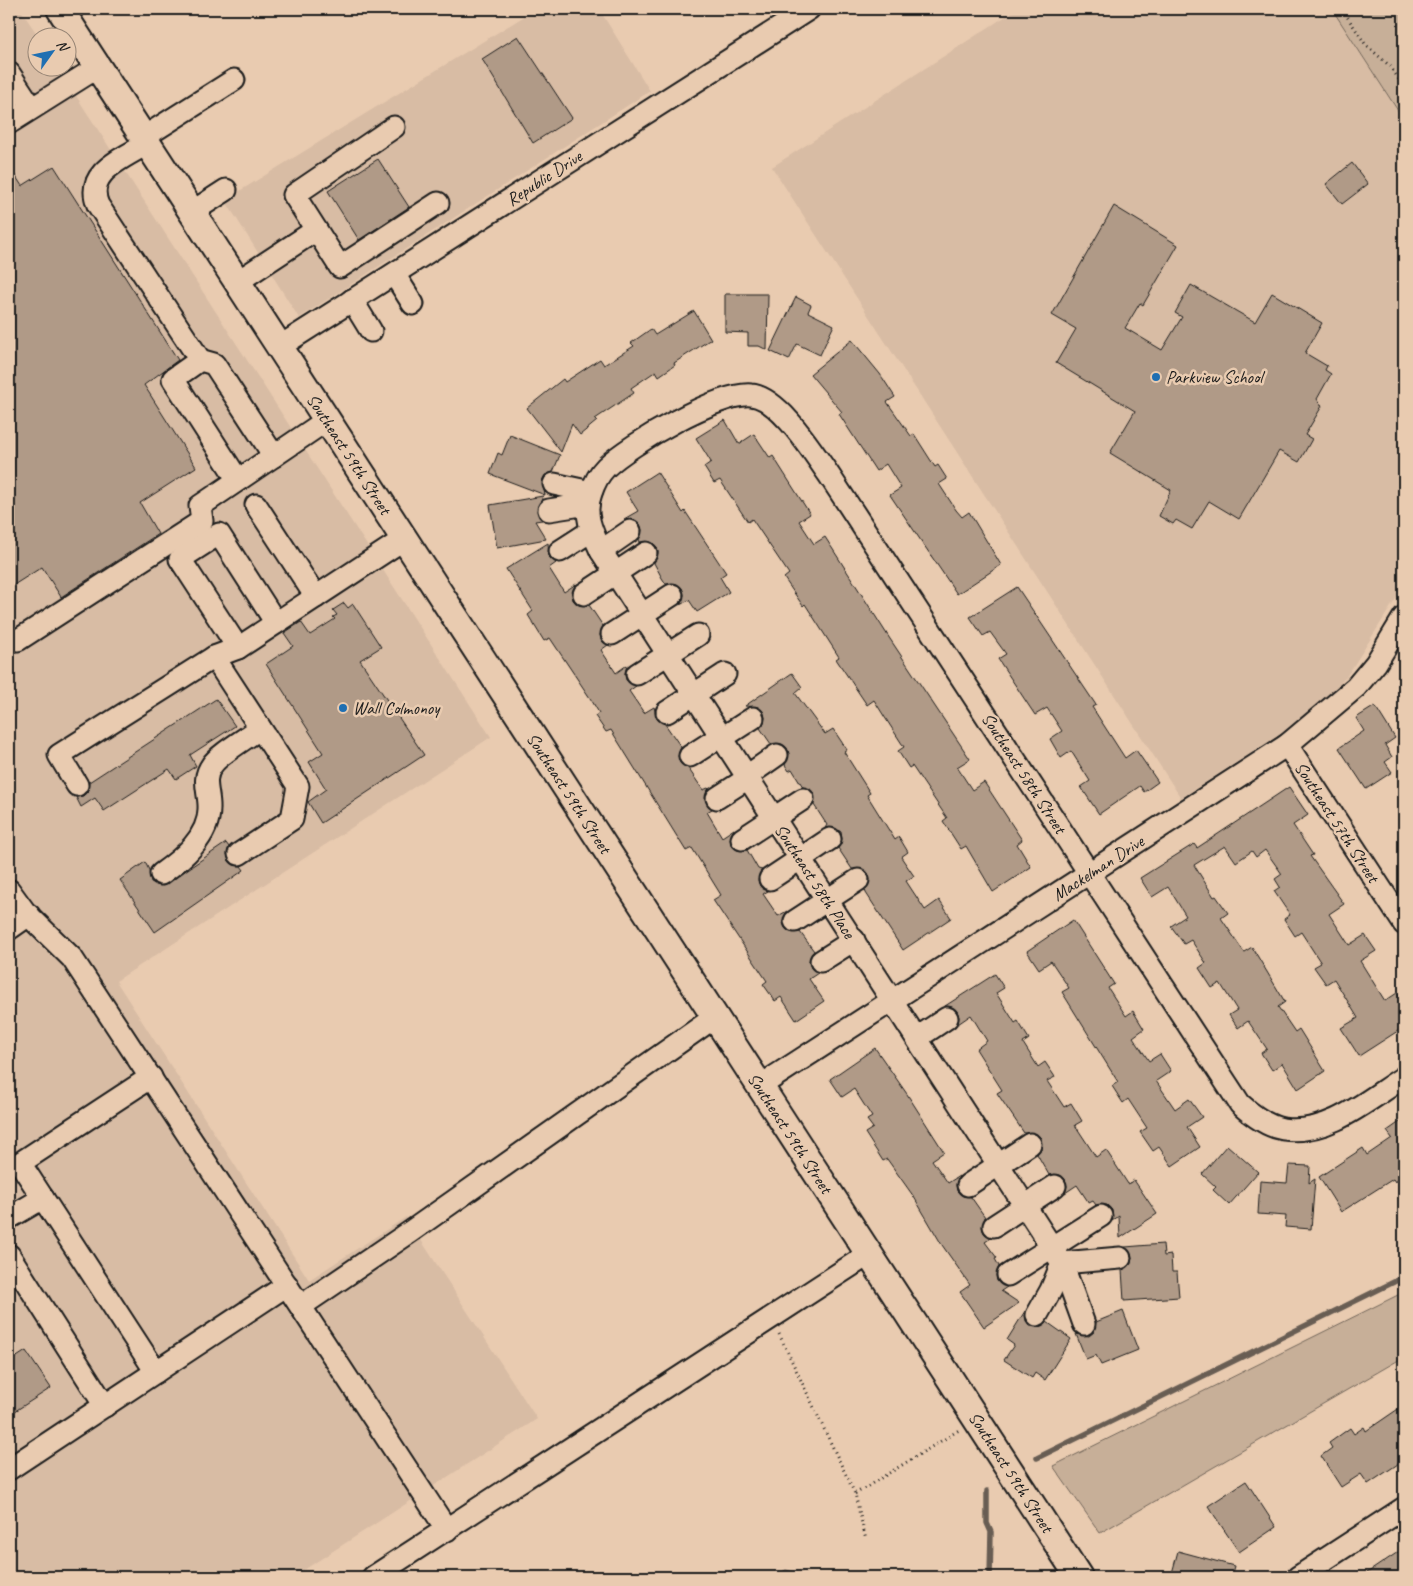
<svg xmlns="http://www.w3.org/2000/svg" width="1413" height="1586" font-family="Caveat,sans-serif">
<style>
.built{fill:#d8bca4}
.green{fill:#c7af98;stroke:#72665a}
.water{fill:#9b8878;stroke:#685d53}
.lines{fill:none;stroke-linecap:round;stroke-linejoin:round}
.stream{stroke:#685d53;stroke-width:5.5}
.building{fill:#b09a87;stroke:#1c1c1c}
.minor-casing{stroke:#1c1c1c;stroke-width:25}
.major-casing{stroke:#1c1c1c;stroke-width:30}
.path{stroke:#1c1c1c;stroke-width:3;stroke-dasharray:1 4;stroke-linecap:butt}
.minor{stroke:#e9cbb0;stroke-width:21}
.major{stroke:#e9cbb0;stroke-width:26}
.poi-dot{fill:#1f6fb2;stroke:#e9cbb0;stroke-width:2}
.labels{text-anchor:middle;stroke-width:5;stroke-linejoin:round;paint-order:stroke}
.street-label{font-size:18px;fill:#1c1c1c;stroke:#e9cbb0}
.poi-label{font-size:18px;fill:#1c1c1c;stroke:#e9cbb0;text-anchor:start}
</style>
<rect width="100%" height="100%" fill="#e9cbb0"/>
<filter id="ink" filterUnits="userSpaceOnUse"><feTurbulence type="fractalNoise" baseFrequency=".02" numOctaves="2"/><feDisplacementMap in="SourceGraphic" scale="10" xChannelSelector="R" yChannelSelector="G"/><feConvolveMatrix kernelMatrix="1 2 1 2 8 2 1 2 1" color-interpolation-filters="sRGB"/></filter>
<g filter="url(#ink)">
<g class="built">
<polygon points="9,9 20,9 39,37 38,68 58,68 491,737 116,981 309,1280 406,1217 537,1419 293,1577 9,1577"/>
<polygon points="536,9 599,9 650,91 299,318 225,200"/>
<polygon points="1017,9 1332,9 1404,120 1404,586 1347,676 1319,705 1285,731 1181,798 772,167"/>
</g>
<g class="green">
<polygon points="1332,9 1404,9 1404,120"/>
<polygon points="1404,1292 1404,1357 1100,1533 1053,1466"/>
</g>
<polygon class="water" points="786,1570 810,1576 812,1577 770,1577"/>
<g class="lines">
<g class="stream">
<polyline points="1037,1458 1404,1277"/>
<polyline points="987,1491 987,1523 991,1532 990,1577"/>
</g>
</g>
<g class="building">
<polygon points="518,36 572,118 533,143 482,59"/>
<polygon points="378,159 409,207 359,240 328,191"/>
<polygon points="1352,163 1368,184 1342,204 1326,184"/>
<polygon points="9,166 22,186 54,166 178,360 144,385 196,467 140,503 158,534 61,597 42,567 9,588"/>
<polygon points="1114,206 1178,245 1143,305 1140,303 1125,328 1162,350 1182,317 1175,313 1191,285 1255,322 1272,293 1322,323 1305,353 1327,366 1325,370 1331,374 1317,399 1322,406 1305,435 1312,439 1299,462 1279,451 1239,519 1209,501 1192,529 1176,520 1173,524 1159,516 1171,490 1110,453 1135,411 1056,363 1076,329 1052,315"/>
<polygon points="725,294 768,294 767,350 759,346 748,346 748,333 725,332"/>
<polygon points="796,297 811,305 808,312 834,325 820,355 797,344 789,360 770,351"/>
<polygon points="694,311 711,339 674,363 675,365 659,376 656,371 631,388 634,393 595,419 597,421 580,435 572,424 561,452 527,408 563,379 565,382 600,359 604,365 634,346 631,343 651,329 655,335"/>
<polygon points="852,340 880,374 895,397 887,402 911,436 914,434 935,467 938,465 947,479 939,484 956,510 962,517 969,512 1001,565 957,594 890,495 901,488 886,464 876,471 839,414 842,412 810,374"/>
<polygon points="725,420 739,444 754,434 770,458 773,456 810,514 799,521 814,544 825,537 890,639 970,759 957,767 972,790 984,782 1022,840 1017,844 1031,867 993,892 966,846 961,849 943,821 947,818 912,766 909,768 898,751 904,747 884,716 874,700 867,705 836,659 839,657 805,604 803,606 784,578 789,574 752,519 748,522 720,480 714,483 704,467 711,462 696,438"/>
<polygon points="510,435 560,455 553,472 545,475 542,481 545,495 490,474 498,453 502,455"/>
<polygon points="657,472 683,513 685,511 726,573 720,577 729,592 697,612 689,600 680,605 684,595 682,588 677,584 666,584 662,578 654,563 658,553 657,547 651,542 640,542 639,540 642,530 640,524 635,520 624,519 638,511 626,492"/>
<polygon points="543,496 537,511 542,520 535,521 546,539 497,548 490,505"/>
<polygon points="548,543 549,557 556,563 549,568 564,592 576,584 572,594 573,600 579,605 589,605 603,626 600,635 602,641 608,645 601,650 616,673 627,665 625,674 626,680 636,686 629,691 644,713 654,707 657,719 665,724 681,747 678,756 680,763 688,768 703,790 708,788 709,789 705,799 712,809 707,812 722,837 734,829 730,839 731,845 737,850 747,850 758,869 762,870 758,880 760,886 768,891 763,894 778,916 787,911 783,921 785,928 790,932 800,932 814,951 809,962 811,968 818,973 809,979 824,1001 796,1020 781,997 775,1001 763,984 767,981 713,900 721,895 692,848 686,851 611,730 606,732 595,716 599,713 592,701 550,638 544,641 528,615 533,611 506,569"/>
<polygon points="1017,587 1096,705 1092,707 1125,758 1136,750 1158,782 1144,792 1140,786 1099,814 1081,787 1090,781 1071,751 1061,758 1050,739 1062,731 1047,708 1035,715 998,659 1006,654 990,632 983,636 970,617"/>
<polygon points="344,603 348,608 353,604 381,647 360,660 424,755 321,823 308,802 326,789 309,762 323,753 266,664 293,646 284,633 301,622 310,635 335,619 333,617 337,615 333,610"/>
<polygon points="792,673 802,687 795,693 825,734 833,729 847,750 844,752 870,793 867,795 895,840 899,837 908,852 901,857 914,876 906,881 925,910 939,900 951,918 903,950 866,893 865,890 870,880 868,873 863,869 852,869 838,848 842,839 841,832 835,828 825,828 827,825 814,805 814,793 803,787 792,769 789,771 785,765 789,754 787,748 782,744 771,744 760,728 765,718 763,711 758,707 745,706"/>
<polygon points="216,699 235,726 190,755 196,766 176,779 169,769 104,811 95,798 81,807 76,797 83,796 88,791 89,782"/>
<polygon points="1375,706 1395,738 1385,745 1392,757 1385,762 1392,772 1366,789 1339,748 1364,731 1356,718"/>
<polygon points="1289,787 1308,815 1293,825 1313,855 1310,856 1344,904 1329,914 1349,945 1365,935 1376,951 1360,961 1385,1001 1397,993 1404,1004 1404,1027 1359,1056 1341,1028 1358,1018 1334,979 1326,984 1314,967 1321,963 1301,932 1295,936 1284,919 1290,915 1274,891 1280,887 1275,879 1282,874 1265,850 1256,857 1252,851 1236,862 1225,846 1194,865 1214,897 1216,896 1228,913 1221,918 1244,952 1252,947 1285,1002 1278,1007 1295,1032 1299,1029 1325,1071 1298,1089 1282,1063 1272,1070 1261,1053 1267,1049 1248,1021 1238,1028 1229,1015 1237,1010 1220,983 1212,988 1199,968 1206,963 1191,940 1184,944 1171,926 1186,916 1168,887 1152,897 1140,878 1194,844 1197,848"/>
<polygon points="226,843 229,847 227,854 229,861 234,865 241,866 244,870 155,932 120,880 145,862 149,870 151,882 163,886"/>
<polygon points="1073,920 1114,984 1108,988 1126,1016 1133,1011 1144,1029 1133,1037 1149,1061 1160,1054 1171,1071 1156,1081 1175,1109 1189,1099 1202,1117 1187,1127 1200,1147 1172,1166 1159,1147 1153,1151 1140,1132 1147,1128 1128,1099 1123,1103 1112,1086 1118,1082 1062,992 1069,988 1051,961 1039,969 1027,951"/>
<polygon points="995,974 1004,988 996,993 1015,1023 1018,1021 1029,1039 1023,1043 1038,1067 1045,1062 1055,1077 1047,1081 1064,1107 1071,1103 1082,1121 1075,1125 1096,1157 1106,1150 1128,1184 1134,1180 1157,1214 1120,1238 1119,1216 1112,1221 1112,1210 1107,1205 1096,1205 1093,1201 1089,1203 1077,1185 1065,1193 1067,1186 1065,1179 1060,1175 1049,1175 1037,1154 1041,1149 1041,1138 1035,1133 1024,1133 997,1093 1002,1090 976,1049 987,1041 971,1015 958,1024 959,1017 957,1011 952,1007 945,1006"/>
<polygon points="875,1048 907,1094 944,1152 932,1160 948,1183 959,1176 956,1185 957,1191 963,1196 971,1197 985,1217 982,1227 984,1233 991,1238 985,1242 997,1258 995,1259 999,1266 996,1275 997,1281 1007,1287 1001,1291 1019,1303 984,1327 960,1292 970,1285 942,1245 914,1197 887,1159 883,1161 865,1133 873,1128 867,1120 872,1117 854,1089 842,1097 830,1079"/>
<polygon points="1404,1119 1404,1176 1395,1182 1393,1179 1341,1212 1319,1177 1363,1148 1367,1155 1392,1138 1387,1131"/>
<polygon points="1227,1145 1258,1172 1229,1205 1213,1190 1216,1187 1202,1174"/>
<polygon points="1289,1165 1310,1166 1309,1183 1315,1179 1311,1229 1285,1227 1286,1216 1258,1214 1260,1181 1287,1183"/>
<polygon points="1163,1244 1164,1256 1171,1255 1172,1272 1177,1272 1179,1297 1124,1301 1122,1270 1131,1264 1132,1257 1125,1247"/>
<polygon points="1025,1311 1026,1321 1030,1326 1038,1327 1047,1322 1071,1339 1045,1380 1035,1373 1032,1378 1004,1360 1014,1345 1007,1340"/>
<polygon points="1123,1311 1138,1350 1101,1365 1096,1355 1086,1359 1076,1334 1089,1336 1094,1332 1096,1322"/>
<polygon points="26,1351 51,1388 9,1415 9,1362"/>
<polygon points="1404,1405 1404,1460 1368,1484 1361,1474 1341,1487 1321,1456 1332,1448 1329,1443 1350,1428 1354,1434 1364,1427 1366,1431"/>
<polygon points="1246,1481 1276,1527 1239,1552 1208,1506"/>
<polygon points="1404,1548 1404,1577 1361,1577"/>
<polygon points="1178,1551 1234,1566 1231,1577 1171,1577"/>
</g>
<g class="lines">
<g class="minor-casing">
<g id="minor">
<polyline points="9,73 32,108"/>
<polyline points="9,123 98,67"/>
<polyline points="394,127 294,195 340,267 438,203"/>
<polyline points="144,137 234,80"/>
<path d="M148 143C123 159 84 172 98 205L200 360"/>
<polyline points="192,212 226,190"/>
<polyline points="394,274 413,304"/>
<polyline points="237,282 316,230"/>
<polyline points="352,300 371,331"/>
<polyline points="279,347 809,9"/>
<polyline points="238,480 173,379 200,360 214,364 274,456"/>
<polyline points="554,484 591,492"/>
<polyline points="256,505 316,597"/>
<polyline points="549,510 588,504"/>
<polyline points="560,551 591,531"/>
<polyline points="601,551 630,531"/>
<polyline points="584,594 646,553"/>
<polyline points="612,634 672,595"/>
<polyline points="9,638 18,640 202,521 200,506 327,420"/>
<polyline points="238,648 180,559 219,534 276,623"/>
<polyline points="214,657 298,786 292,819 239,854"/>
<polyline points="637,674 698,635"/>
<polyline points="667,712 725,674"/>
<polyline points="722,738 753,718"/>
<polyline points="1287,745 1404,924"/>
<polyline points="690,756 721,736"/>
<polyline points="747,776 777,755"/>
<polyline points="77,785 59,755 214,657 238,648 404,539"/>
<polyline points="717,798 748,778"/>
<polyline points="742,839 803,799"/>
<path d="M161 874C182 859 209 837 209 809 210 793 201 780 212 765 219 754 249 737 260 728"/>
<polyline points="770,879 830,839"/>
<polyline points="9,890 25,912 72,958 447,1530"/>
<polyline points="795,921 858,880"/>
<polyline points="9,929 29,915"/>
<polyline points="821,961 854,940"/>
<polyline points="917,1038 947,1018"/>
<polyline points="151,1077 20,1163 156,1372"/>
<polyline points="760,1086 1287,745 1356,687 1376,663 1404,617"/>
<polyline points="968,1185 1030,1144"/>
<polyline points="9,1218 43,1198"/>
<polyline points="994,1226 1055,1186"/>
<polyline points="9,1255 105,1406"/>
<polyline points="1008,1275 1101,1216"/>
<polyline points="301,1306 410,1232 715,1017"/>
<polyline points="1037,1315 1051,1290 1062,1263 1120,1258"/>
<path d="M1084 1324 1062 1263 601 551C592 532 583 514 591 493 594 484 600 473 606 467 630 444 719 392 751 395 779 397 814 454 829 475L1240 1104C1252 1115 1266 1126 1283 1129 1328 1136 1369 1099 1404 1077"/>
<polyline points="9,1469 287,1285"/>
<polyline points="373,1577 869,1254"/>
<polyline points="1298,1577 1404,1508"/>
</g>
</g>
<g class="major-casing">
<polyline id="major" points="60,9 1079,1577"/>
</g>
<g class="path">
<polyline points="1342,9 1366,45 1390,66 1404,87"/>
<polyline points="779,1334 855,1494 866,1540"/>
<polyline points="855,1494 959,1430"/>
</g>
<use href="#minor" class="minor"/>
<use href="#major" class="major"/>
</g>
</g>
<g class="poi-dot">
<circle cx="1156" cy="377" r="5"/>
<circle cx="343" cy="708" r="5"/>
</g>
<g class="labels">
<g class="street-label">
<text transform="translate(544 178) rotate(-33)" y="6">Republic Drive</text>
<text transform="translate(349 454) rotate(57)" y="6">Southeast 59th Street</text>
<text transform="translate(1024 773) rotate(57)" y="6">Southeast 58th Street</text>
<text transform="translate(569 793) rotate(57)" y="6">Southeast 59th Street</text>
<text transform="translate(1337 822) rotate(57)" y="6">Southeast 57th Street</text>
<text transform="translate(1098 868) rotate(-33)" y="6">Mackelman Drive</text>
<text transform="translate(815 881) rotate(57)" y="6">Southeast 58th Place</text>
<text transform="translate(790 1133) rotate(57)" y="6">Southeast 59th Street</text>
<text transform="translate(1011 1472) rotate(57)" y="6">Southeast 59th Street</text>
</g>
<g class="poi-label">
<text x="1166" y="383">Parkview School</text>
<text x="353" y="714">Wall Colmonoy</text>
</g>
</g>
<rect width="1413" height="1586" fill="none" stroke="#e9cbb0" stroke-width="30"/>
<rect x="15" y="15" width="1383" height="1556" fill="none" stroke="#1c1c1c" stroke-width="2" filter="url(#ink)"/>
<g transform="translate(52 52) rotate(57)"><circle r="24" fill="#e9cbb0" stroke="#978575"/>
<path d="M0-4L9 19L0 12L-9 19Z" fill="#1f6fb2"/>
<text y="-8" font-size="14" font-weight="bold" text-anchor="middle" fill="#1c1c1c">N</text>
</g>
</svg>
